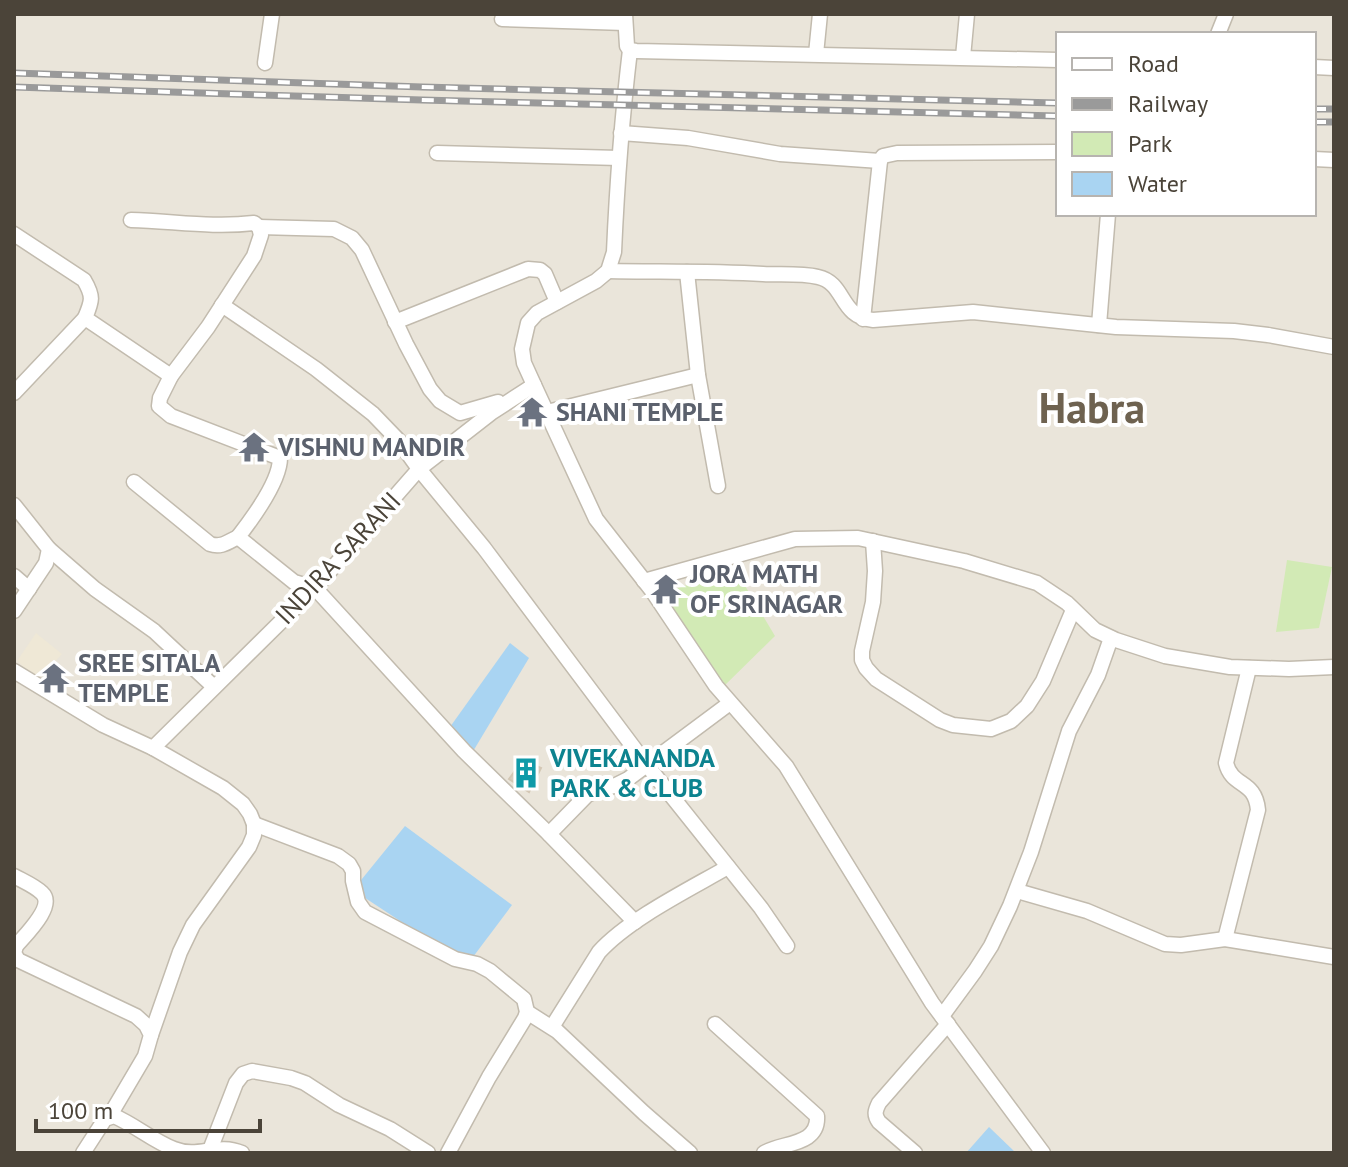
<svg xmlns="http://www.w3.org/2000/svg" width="1348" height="1167" font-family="'PT Sans',sans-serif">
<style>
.residential{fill:#eae5da;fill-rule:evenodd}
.education{fill:#efe8d6}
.green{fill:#d2eab5}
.water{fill:#a9d4f2}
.building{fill:#d8cfc1;stroke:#d3c7b4;stroke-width:2}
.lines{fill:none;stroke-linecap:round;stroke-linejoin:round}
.street-casing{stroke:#c2bbae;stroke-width:17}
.street{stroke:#fff;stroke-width:14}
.rail-casing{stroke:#9a9a9a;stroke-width:7}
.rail{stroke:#fff;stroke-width:4;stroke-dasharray:12;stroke-linecap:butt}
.labels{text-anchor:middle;stroke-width:8;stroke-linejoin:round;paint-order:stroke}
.worship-label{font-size:26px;font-weight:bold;fill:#5b616d;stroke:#fff;text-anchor:start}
.street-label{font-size:26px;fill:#4b4439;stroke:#fff}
.culture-label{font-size:26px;font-weight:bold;fill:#0d838f;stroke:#fff;text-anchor:start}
.town-label{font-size:42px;font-weight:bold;fill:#6e6250;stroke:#fff}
</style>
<rect width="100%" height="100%" fill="#f6f3ec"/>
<path class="residential" d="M14 14H1334V1153H14ZM1058 34H1314V214H1058Z"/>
<polygon class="education" points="36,633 62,654 38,680 17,661"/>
<g class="green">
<polygon points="1287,560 1332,567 1319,628 1276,632"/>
<polygon points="735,569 775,636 722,688 663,593"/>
</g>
<g class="water">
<polygon points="510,643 529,658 472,753 450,727"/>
<polygon points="405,826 512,905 467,965 353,890"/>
<polygon points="989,1127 1016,1153 966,1153"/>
</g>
<polygon class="building" points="523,760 541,768 529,792 509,779"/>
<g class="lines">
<g class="street-casing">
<g id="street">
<polyline points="625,14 627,46 630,50 636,51 1058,60"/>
<polyline points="502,19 625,23"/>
<polyline points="1218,34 1226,14"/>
<polyline points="816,54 820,14"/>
<polyline points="963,57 967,14"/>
<polyline points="265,63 272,14"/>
<polyline points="1314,67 1334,68"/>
<polyline points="621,133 688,138 780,154 880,161"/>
<polyline points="437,153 619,158"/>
<polyline points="1314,159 1334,160"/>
<path d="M131 220C173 221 212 228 254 223L259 227 261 235 254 256 208 327 171 376"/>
<polyline points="259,227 334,229 352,238 362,250 406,344 430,389 440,401 460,413 498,402"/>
<path d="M14 234 84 280C94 297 92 301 85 318L171 376 160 398 159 406 171 416 280 458C280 481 252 519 238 537L294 582 315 588"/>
<path d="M608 271C660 272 711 271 763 274 780 275 801 273 818 277 846 283 839 317 873 320L973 312 1116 327 1234 331 1268 335 1334 347"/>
<polyline points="687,272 698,375 718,486"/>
<polyline points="222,305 316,369 373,414 399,441 419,469 484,548 646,764 761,908 787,946"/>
<polyline points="863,319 880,161 883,156 897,153 1058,152"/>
<polyline points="395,322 528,269 540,270 545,274 557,302"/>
<polyline points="1099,325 1108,214"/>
<polyline points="534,385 596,519 653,592 716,686 786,766 932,1003 1043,1153"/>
<polyline points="14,393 85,318"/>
<polyline points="547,412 698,375"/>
<path d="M134 482 210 544C221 548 228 542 238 537"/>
<polyline points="14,505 49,549 46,563 14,611"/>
<polyline points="873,541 875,571 873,602 862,651 862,660 866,668 876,679 940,720 953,725 991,729 1011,721 1027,706 1043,681 1073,610"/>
<polyline points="49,549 95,589 154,631 214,687"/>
<polyline points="14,576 29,589"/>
<polyline points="644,581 795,539 858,538 964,561 1037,583 1067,603 1095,630 1116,640 1165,656 1230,667 1289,669 1334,667"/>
<polyline points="315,588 464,751 549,834 635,922"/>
<polyline points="14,671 103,725 153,748 223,788 243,804 250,814 254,824 254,835 249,847 193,925 180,952 151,1035"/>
<path d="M153 748 315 588 419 469 491 413 534 385 524 363 522 349 528 323 537 313 596 281 608 271 614 252C617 184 622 117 630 50"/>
<polyline points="254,824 338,856 349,864 353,871 353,881 358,902 365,912 455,959 477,964 490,971 524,999 527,1012 525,1018 489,1077 448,1153"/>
<polyline points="549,834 587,795 598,790 614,786 628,779 730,703"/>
<path d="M14 876C23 881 35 886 42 893 56 906 25 935 16 946L14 953 18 960 136 1016 146 1025 151 1035 145 1056 109 1117"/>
<polyline points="1017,891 1087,911 1165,944 1181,945 1225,939 1334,957"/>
<path d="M1225 939 1258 810C1255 779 1232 788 1226 763L1249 668"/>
<polyline points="527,1012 557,1031 644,1113 690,1153"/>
<polyline points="942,1016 975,971 991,946 1010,906 1031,852 1069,731 1098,675 1111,638"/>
<path d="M715 1024 817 1116C819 1146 782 1142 764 1153"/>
<path d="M552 1027 599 952C629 919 688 890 728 867"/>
<polyline points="210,1150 236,1083 243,1074 252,1071 291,1078 305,1083 339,1105 390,1129 428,1153"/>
<path d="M83 1153 105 1119 114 1116C135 1125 153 1141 174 1149 199 1159 217 1142 242 1153"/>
<path d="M915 1153 879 1122C874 1115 875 1111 879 1103L948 1024"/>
</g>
</g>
<use href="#street" class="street"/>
<g class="rail-casing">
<g id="rail">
<polyline points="14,73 422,87 1058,103"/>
<polyline points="14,87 422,100 1058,116"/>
<polyline points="1314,109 1334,109"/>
<polyline points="1314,122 1334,122"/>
</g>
</g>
<use href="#rail" class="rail"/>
</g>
<defs>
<g id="temple-bare" transform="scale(2.4)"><path d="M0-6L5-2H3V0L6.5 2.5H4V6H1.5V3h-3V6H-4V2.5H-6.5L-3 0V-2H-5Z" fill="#6b7280" stroke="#fff" stroke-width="2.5" paint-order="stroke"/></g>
<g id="building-bare" transform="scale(2.4)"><path d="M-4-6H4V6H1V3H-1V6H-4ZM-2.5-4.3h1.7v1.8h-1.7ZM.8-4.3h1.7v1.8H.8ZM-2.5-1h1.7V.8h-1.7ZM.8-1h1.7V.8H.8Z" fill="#0f9aa8" stroke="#fff" stroke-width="2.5" paint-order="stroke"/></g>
</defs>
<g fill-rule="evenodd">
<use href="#temple-bare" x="532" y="412"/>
<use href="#temple-bare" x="254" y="447"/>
<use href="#temple-bare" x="666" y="589"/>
<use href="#temple-bare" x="54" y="678"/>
<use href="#building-bare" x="526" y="773"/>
</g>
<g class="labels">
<g class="worship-label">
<text x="556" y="421">SHANI TEMPLE</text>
<text x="278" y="456">VISHNU MANDIR</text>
<text x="690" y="583">JORA MATH<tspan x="690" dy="30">OF SRINAGAR</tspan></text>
<text x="78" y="672">SREE SITALA<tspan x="78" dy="30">TEMPLE</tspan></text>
</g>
<g class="street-label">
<text transform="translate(338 558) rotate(-47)" y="9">INDIRA SARANI</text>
</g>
<g class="culture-label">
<text x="550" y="767">VIVEKANANDA<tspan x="550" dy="30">PARK &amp; CLUB</tspan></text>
</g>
<g class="town-label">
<text x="1092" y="423">Habra</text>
</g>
</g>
<rect width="1348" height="1167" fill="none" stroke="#4b4439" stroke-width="32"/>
<rect x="1056" y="32" width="260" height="184" fill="#ffffff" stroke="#b7b4b0" stroke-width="2"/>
<rect x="1072" y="58" width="40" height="12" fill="#ffffff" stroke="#b7b4b0" stroke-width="2"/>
<text x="1128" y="72" font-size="24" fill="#4b4439">Road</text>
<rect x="1072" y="98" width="40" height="12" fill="#9a9a9a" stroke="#b7b4b0" stroke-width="2"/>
<text x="1128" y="112" font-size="24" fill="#4b4439">Railway</text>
<rect x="1072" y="132" width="40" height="24" fill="#d2eab5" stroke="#b7b4b0" stroke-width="2"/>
<text x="1128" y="152" font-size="24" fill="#4b4439">Park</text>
<rect x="1072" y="172" width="40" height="24" fill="#a9d4f2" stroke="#b7b4b0" stroke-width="2"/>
<text x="1128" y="192" font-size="24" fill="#4b4439">Water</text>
<path d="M36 1119v12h224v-12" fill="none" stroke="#4b4439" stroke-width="4"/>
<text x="48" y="1119" font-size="24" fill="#4b4439" stroke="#ffffff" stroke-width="6" paint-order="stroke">100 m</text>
</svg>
